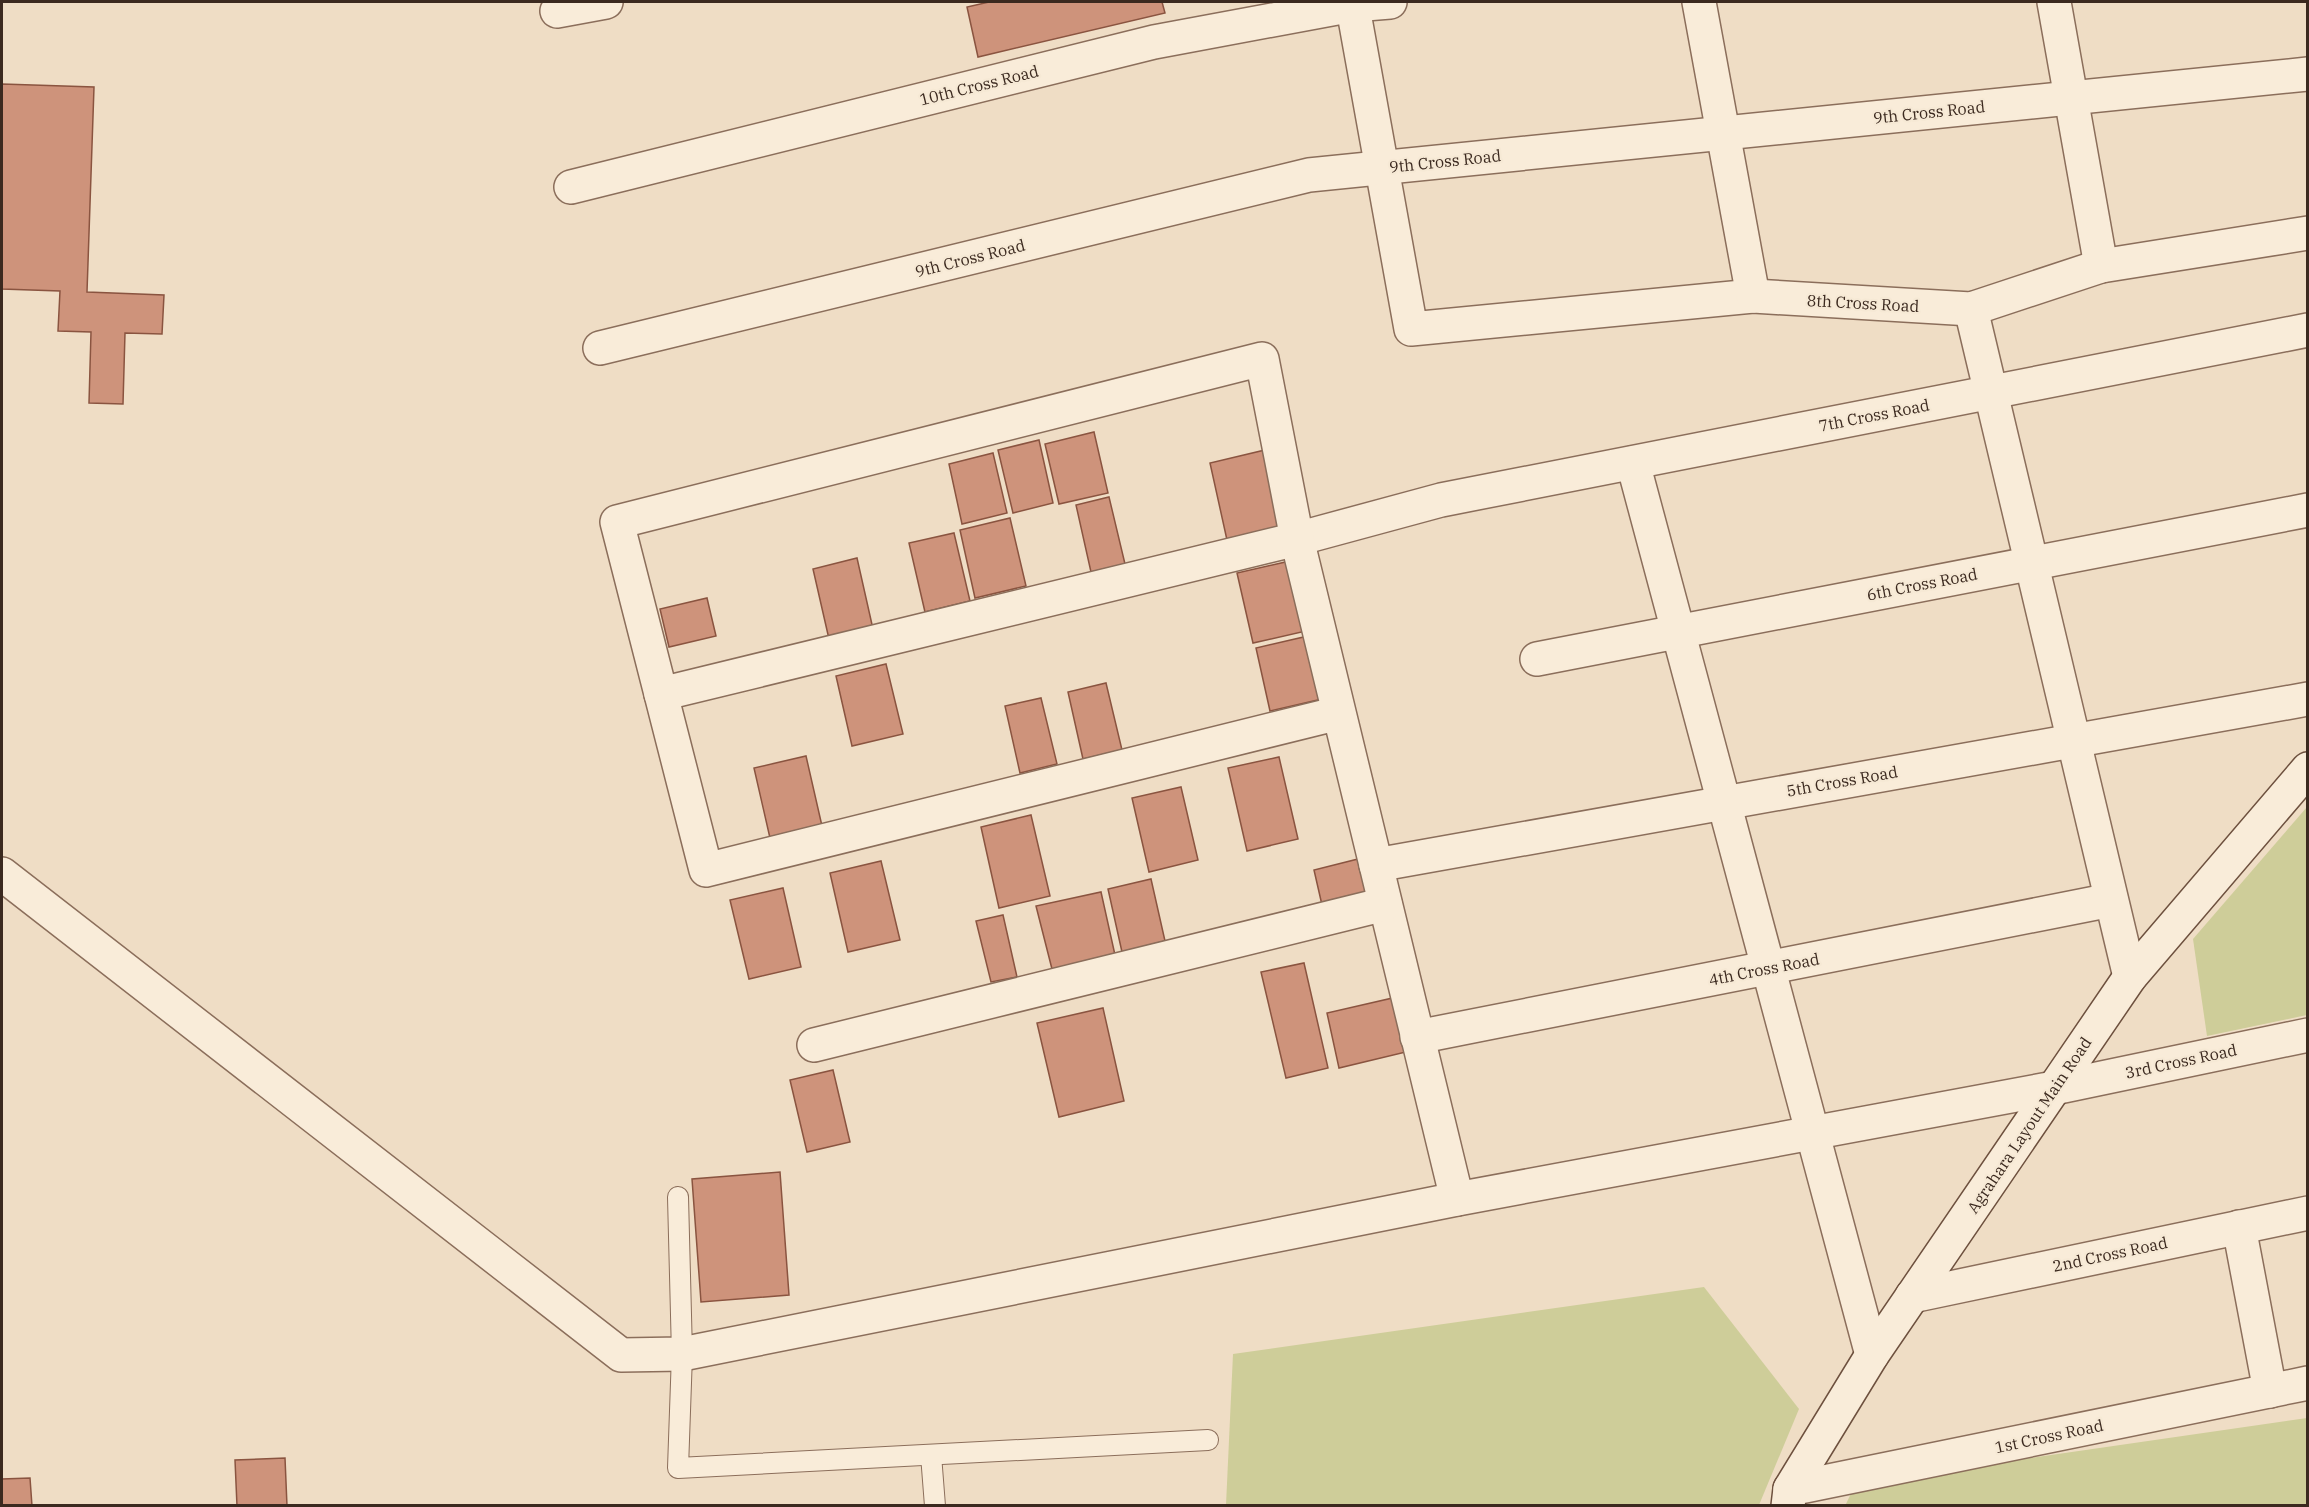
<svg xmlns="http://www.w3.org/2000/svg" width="2309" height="1507" font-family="'IBM Plex Serif',serif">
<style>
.green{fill:#cecd99}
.building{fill:#ce937b;stroke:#8a5440;stroke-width:1.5}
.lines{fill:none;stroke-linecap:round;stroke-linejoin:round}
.lane-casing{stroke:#8b6e5b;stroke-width:22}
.street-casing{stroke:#8b6e5b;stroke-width:36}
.secondary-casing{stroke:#6d503e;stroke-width:36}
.lane{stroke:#f9ecd9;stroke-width:20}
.street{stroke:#f9ecd9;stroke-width:33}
.secondary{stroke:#f9ecd9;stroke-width:33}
.labels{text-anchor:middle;stroke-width:4.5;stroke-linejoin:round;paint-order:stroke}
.street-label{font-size:16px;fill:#3b291f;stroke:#f6e9d5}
</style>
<rect width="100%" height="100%" fill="#efddc5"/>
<g class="green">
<polygon points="2307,807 2307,1015 2207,1036 2193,939"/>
<polygon points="1704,1287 1799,1409 1759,1505 1226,1505 1233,1354"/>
<polygon points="2307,1418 2307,1505 1845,1506 1856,1483"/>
</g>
<g class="building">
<polygon points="989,2 1162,2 1165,13 978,57 967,7"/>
<polygon points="2,84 94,87 87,292 164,295 162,334 125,333 123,404 89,403 91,332 58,331 60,291 2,289"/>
<polygon points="1094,432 1108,493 1059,504 1045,444"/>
<polygon points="1039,440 1053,503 1013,513 998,450"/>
<polygon points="1265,450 1283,526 1227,540 1210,463"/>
<polygon points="993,453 1007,513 962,524 949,464"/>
<polygon points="1109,497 1125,564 1091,572 1076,505"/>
<polygon points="1010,518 1026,586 975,598 960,530"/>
<polygon points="954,533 970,601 925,612 909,543"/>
<polygon points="857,558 873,629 829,639 813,569"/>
<polygon points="1290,561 1306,631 1253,643 1237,573"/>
<polygon points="707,598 716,636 669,647 660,609"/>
<polygon points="1308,636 1322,699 1270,711 1256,648"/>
<polygon points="886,664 903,734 852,746 836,676"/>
<polygon points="1106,683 1122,750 1083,759 1068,692"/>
<polygon points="1041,698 1057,764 1020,773 1005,706"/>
<polygon points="806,756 822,826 770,838 754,768"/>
<polygon points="1279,757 1298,839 1247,851 1228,768"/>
<polygon points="1181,787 1198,860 1149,872 1132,798"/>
<polygon points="1031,815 1050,896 999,908 981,827"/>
<polygon points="1362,858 1370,894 1322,905 1314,870"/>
<polygon points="881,861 900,940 848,952 830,873"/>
<polygon points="1151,879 1165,941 1122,952 1108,889"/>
<polygon points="783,888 801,967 749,979 730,900"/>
<polygon points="1101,892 1115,955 1052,969 1036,906"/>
<polygon points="1003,915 1017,977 991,982 976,921"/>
<polygon points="1304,963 1328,1068 1286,1078 1261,972"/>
<polygon points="1397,997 1410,1051 1339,1068 1327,1013"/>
<polygon points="1103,1008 1124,1101 1059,1117 1037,1023"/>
<polygon points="833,1070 850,1142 807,1152 790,1080"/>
<polygon points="780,1172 789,1295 701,1302 692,1179"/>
<polygon points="285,1458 287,1506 237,1506 235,1460"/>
<polygon points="30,1478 32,1506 2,1506 2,1479"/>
</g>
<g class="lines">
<g class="lane-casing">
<g id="lane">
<polyline points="678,1197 682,1354 678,1468 1208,1440"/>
<polyline points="931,1455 935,1506"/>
</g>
</g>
<g class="street-casing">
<g id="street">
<polyline points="1352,2 1411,329 1753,296 1971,309 2101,266 2308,233"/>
<polyline points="1699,2 1753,296"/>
<polyline points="2054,2 2101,266"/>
<polyline points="557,11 606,2"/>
<polyline points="571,187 1154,42 1353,5 1390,2"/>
<polyline points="1971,309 2130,977"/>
<polyline points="600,348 1309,175 2308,74"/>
<polyline points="1633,463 1872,1355"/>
<polyline points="1537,659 2308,510"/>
<polyline points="661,694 1297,539 1441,500 2308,330"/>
<polyline points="1339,713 706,870 617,522 1262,359 1297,539 1457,1199"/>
<polyline points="1376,865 2308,699"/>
<polyline points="2,874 621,1355 682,1354 1457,1199 2054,1088 2308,1035"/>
<polyline points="1417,1037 2111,900"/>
<polyline points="814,1045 1385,904"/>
<polyline points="2239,1227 2270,1391"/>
<polyline points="1912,1296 2308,1213"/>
<polyline points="1790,1489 2308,1383"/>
</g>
</g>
<g class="secondary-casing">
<polyline id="secondary" points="1788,1506 1790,1489 1872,1355 2130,977 2308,769"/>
</g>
<use href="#lane" class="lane"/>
<use href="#street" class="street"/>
<use href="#secondary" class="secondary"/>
</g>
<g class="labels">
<g class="street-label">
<text transform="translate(979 85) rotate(-14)" y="6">10th Cross Road</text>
<text transform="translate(1929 112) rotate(-6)" y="6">9th Cross Road</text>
<text transform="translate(1445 161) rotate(-6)" y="6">9th Cross Road</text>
<text transform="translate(970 258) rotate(-14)" y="6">9th Cross Road</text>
<text transform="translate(1863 303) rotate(3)" y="6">8th Cross Road</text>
<text transform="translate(1874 415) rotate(-11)" y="6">7th Cross Road</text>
<text transform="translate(1922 584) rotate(-11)" y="6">6th Cross Road</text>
<text transform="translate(1842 781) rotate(-10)" y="6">5th Cross Road</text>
<text transform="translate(1764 969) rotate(-11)" y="6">4th Cross Road</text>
<text transform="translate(2181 1061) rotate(-12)" y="6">3rd Cross Road</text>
<text transform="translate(2029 1125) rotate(-56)" y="6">Agrahara Layout Main Road</text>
<text transform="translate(2110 1254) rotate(-12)" y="6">2nd Cross Road</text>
<text transform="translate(2049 1436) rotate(-12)" y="6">1st Cross Road</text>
</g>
</g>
<rect width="2309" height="1507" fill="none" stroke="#3b291f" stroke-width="6"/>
</svg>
